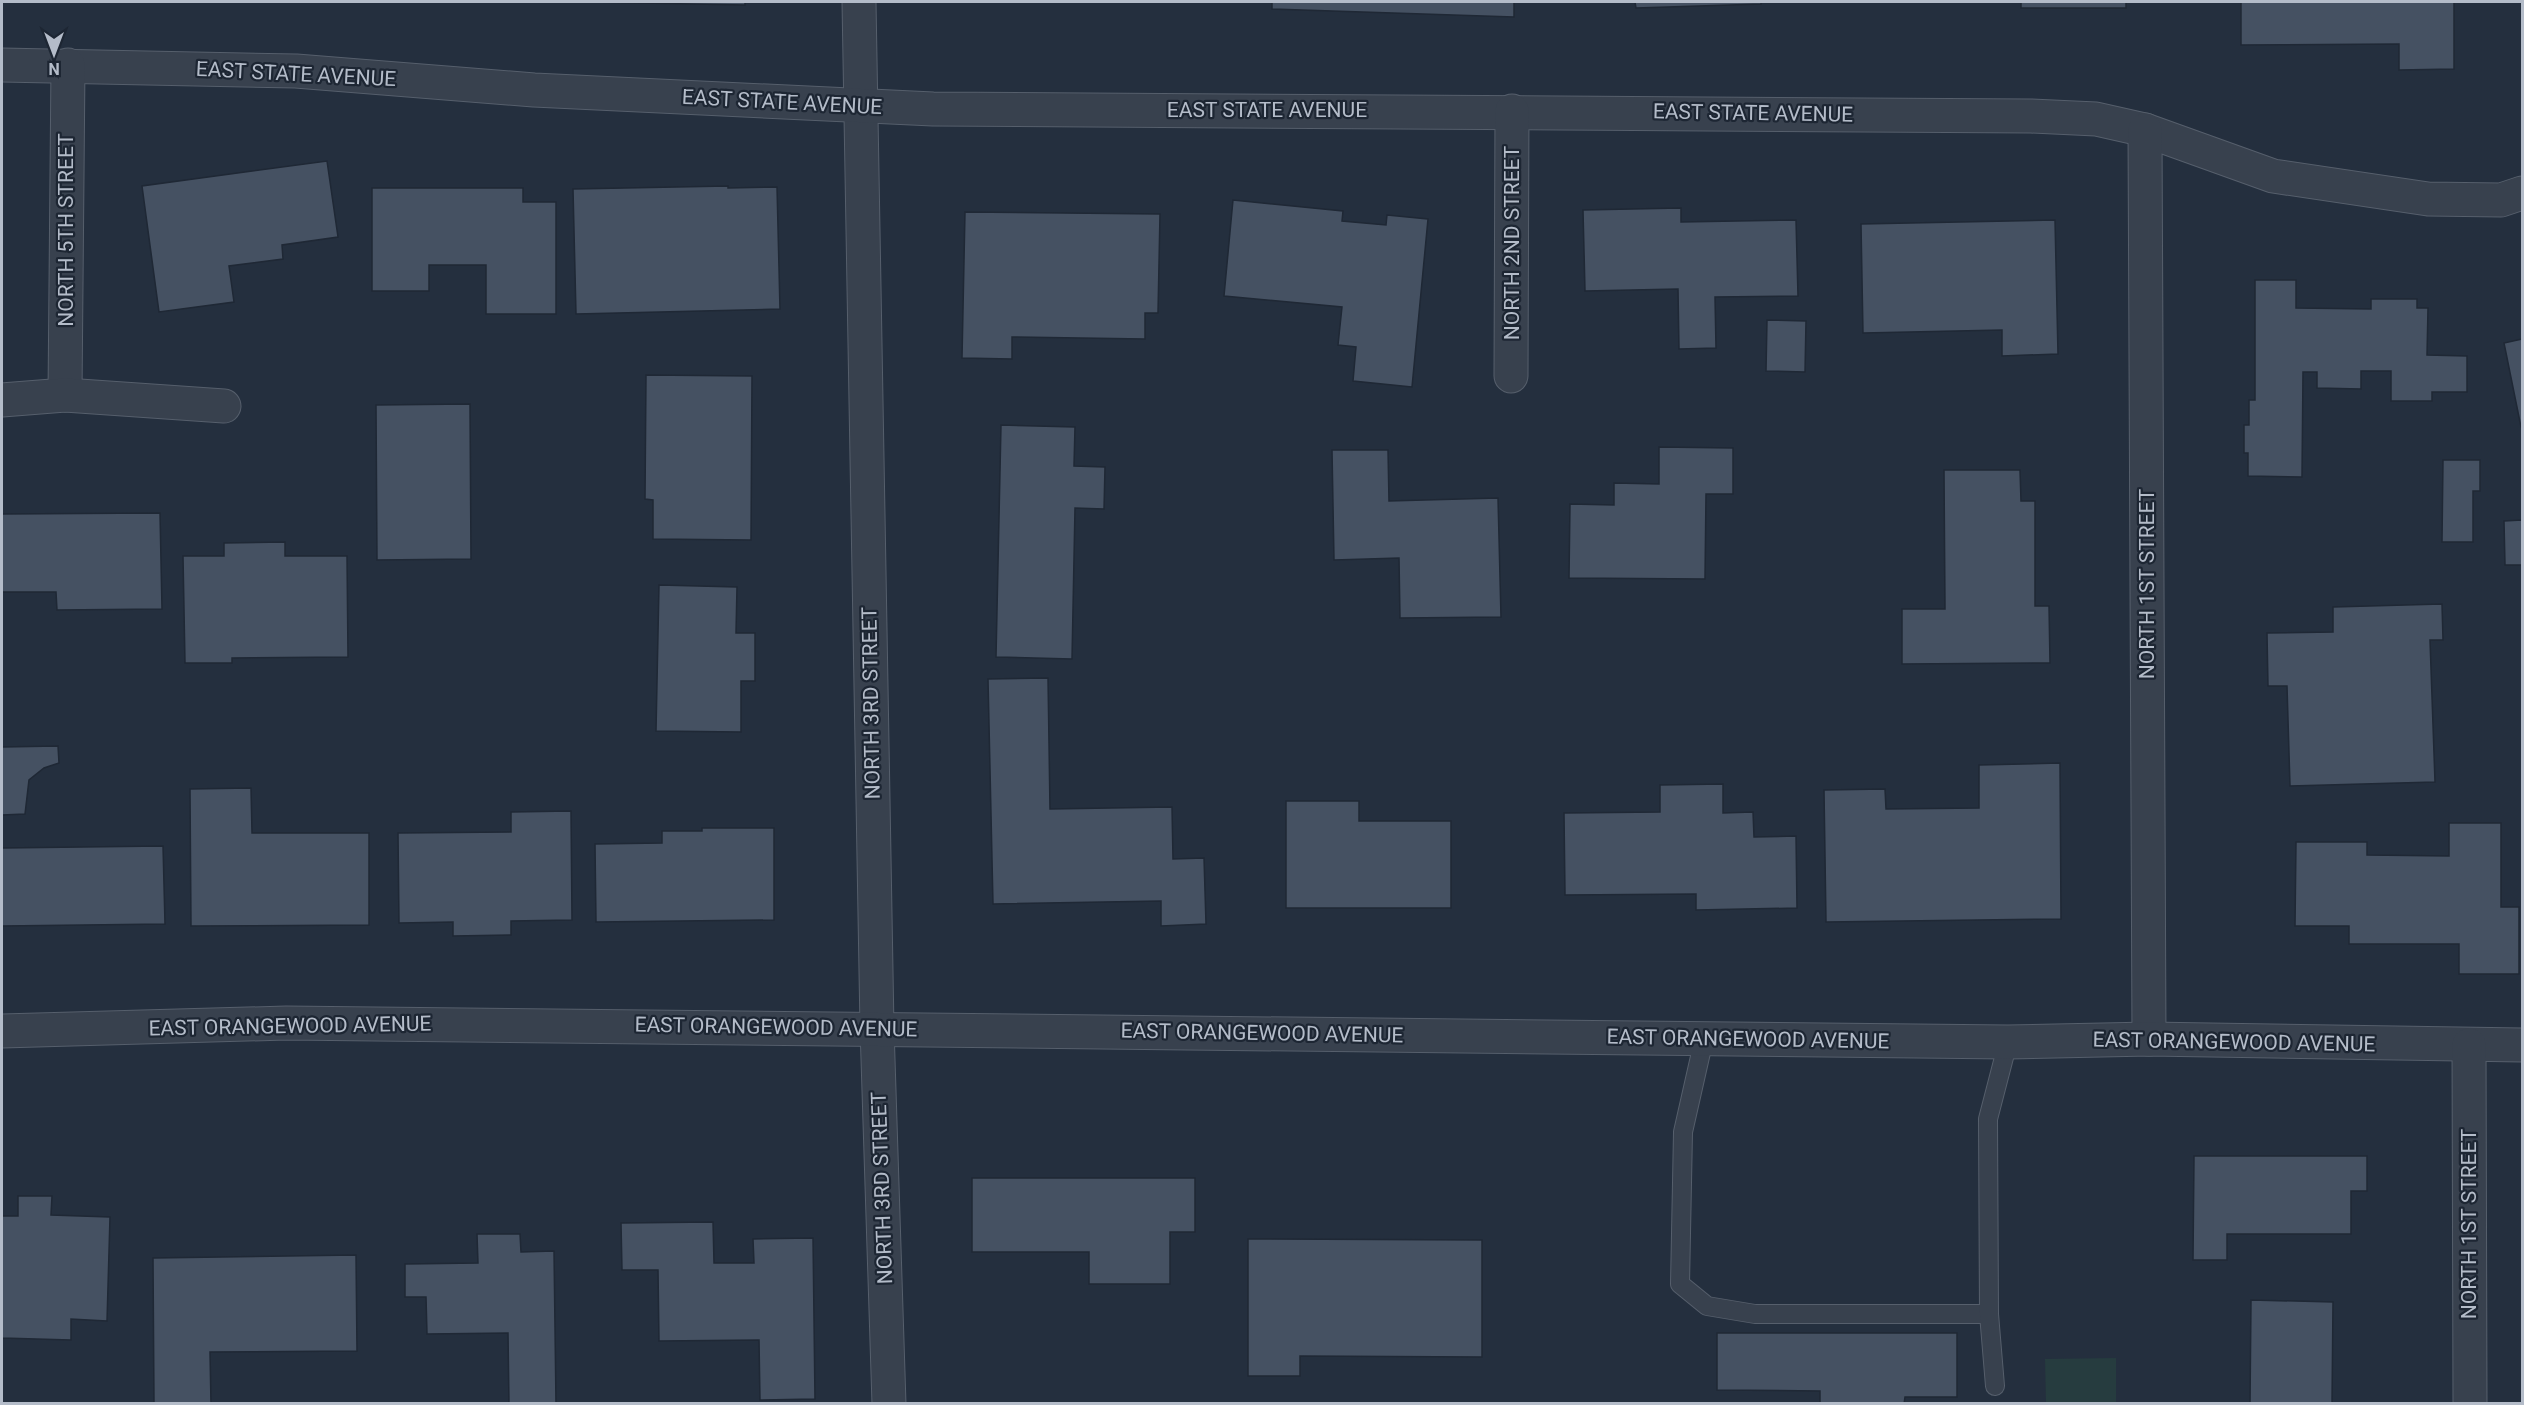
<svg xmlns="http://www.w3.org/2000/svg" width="2524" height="1405" font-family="Roboto,sans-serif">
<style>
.grass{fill:#263c3f}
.building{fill:#455162;stroke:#1f2835;stroke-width:1.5}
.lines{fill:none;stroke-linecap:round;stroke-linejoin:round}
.service-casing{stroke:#565f6c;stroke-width:20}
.minor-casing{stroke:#565f6c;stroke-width:35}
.service{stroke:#38414e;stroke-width:18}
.minor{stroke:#38414e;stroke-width:33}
.labels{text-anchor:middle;stroke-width:4.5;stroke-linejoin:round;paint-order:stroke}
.street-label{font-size:21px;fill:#b4bcc9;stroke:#1d2633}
</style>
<rect width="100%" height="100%" fill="#242f3e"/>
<polygon class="grass" points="2116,1358 2116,1403 2046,1403 2045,1359"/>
<g class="building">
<polygon points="589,2 745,2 745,5"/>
<polygon points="1272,2 1514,2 1514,17 1272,9"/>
<polygon points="1635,2 1761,2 1761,4 1636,8"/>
<rect x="2021" y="2" width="105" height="6"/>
<polygon points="2241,2 2454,2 2454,69 2399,70 2399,44 2241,45"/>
<polygon points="327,161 338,237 282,245 283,259 229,266 234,302 159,312 142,186"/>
<polygon points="728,186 728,188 777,187 780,309 576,314 573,189"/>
<polygon points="372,188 523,188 523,202 556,202 556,314 486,314 486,265 429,265 429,291 372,291"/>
<polygon points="1233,200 1343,211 1342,221 1386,225 1387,215 1428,219 1412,387 1353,381 1356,347 1338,345 1342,307 1224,296"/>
<polygon points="1681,208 1681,222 1796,220 1798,296 1715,297 1716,348 1679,349 1678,289 1585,291 1583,210"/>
<polygon points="965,212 1160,214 1158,313 1145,313 1145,339 1012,337 1012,359 962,358"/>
<polygon points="2055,220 2058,354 2002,356 2002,330 1863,333 1861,224"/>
<polygon points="2255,280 2296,280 2296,308 2371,309 2371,299 2417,299 2417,308 2428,308 2427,355 2467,356 2467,392 2432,392 2432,401 2391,401 2391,371 2361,371 2361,389 2317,388 2317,372 2303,372 2302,477 2248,476 2248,453 2244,453 2244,425 2249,425 2249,400 2255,400"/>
<polygon points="1767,320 1806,321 1805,372 1766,371"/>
<polygon points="2522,339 2522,427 2521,427 2504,343"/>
<polygon points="646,375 752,376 751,540 653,539 653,500 645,499"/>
<polygon points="470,404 471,559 377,560 376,405"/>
<polygon points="1001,425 1075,427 1074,466 1105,467 1104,509 1075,508 1072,659 996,657"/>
<polygon points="1659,447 1733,448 1733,494 1706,494 1705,579 1569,578 1570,504 1614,505 1614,483 1659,484"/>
<polygon points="1332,450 1388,450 1389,501 1498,498 1501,617 1400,618 1399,558 1334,560"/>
<polygon points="2443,460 2480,460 2480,491 2473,491 2473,542 2442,542"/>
<polygon points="1944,470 2020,470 2021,501 2035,501 2035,606 2049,606 2050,663 1902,664 1902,609 1945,609"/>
<polygon points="160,513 162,609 57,610 56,592 2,592 2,514"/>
<polygon points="2522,520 2522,565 2505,565 2504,521"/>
<polygon points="285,542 285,556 347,556 348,657 232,658 232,663 185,663 183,556 224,556 224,543"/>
<polygon points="659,585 737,587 736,633 755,633 755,681 741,681 741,732 656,731"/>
<polygon points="2442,604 2443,640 2430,640 2435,782 2290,786 2287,686 2268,686 2267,633 2333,632 2333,607"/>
<polygon points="1048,678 1050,809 1172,807 1173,859 1204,858 1206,924 1161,926 1161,901 993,904 988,679"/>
<polygon points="58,746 59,763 44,768 29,780 25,814 2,815 2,747"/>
<polygon points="2060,763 2061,919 1826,922 1824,790 1885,789 1886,809 1979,808 1979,765"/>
<polygon points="1723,784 1723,813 1753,812 1754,837 1796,836 1797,908 1696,910 1696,894 1565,895 1564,813 1660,812 1660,785"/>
<polygon points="251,788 252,833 369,833 369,925 191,926 190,789"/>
<polygon points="1286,801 1359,801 1359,821 1451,821 1451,908 1286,908"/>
<polygon points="571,811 572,920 511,921 511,935 453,936 453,922 399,923 398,833 511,832 511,812"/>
<polygon points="2449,823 2501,823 2501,907 2519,907 2519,974 2459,974 2459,944 2349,944 2349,926 2295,926 2296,842 2367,842 2367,855 2449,856"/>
<polygon points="702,828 774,828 774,920 596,922 595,844 662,843 662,831 702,831"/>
<polygon points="163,846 165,924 2,926 2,848"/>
<polygon points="2194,1156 2367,1156 2367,1191 2351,1191 2351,1234 2227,1234 2227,1260 2193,1260"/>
<polygon points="972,1178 1195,1178 1195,1232 1170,1232 1170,1284 1089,1284 1089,1252 972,1252"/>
<polygon points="18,1196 52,1196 51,1215 110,1217 107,1321 71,1319 71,1340 2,1338 2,1216 18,1216"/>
<polygon points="713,1222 714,1263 754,1263 753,1239 813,1238 815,1399 760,1400 759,1340 659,1341 658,1270 622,1270 621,1223"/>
<polygon points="477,1234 520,1234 521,1252 554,1251 556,1404 509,1404 508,1333 427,1334 426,1297 405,1297 405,1264 478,1263"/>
<polygon points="1248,1239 1482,1240 1482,1357 1300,1356 1300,1376 1248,1376"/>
<polygon points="356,1255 357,1351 210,1352 211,1404 154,1404 153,1258"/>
<polygon points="2251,1300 2333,1302 2332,1404 2250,1404"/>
<polygon points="1717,1333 1957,1333 1957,1397 1905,1397 1904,1404 1820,1404 1820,1391 1717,1390"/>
</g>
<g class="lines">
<g class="service-casing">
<g id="service">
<polyline points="1704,1039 1683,1132 1680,1284 1707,1306 1755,1314 1989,1314"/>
<polyline points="1995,1386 1989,1314 1988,1119 2008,1042"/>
</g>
</g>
<g class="minor-casing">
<g id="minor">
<polyline points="859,2 877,1028 889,1404"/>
<polyline points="2,65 296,71 534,90 933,109 2031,116 2096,119 2145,130 2273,176 2428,199 2501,200 2522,193"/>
<polyline points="2145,130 2149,1039"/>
<polyline points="1511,376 1512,111"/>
<polyline points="65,395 68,65"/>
<polyline points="2,400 65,395 224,406"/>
<polyline points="2,1031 286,1023 2008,1042 2149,1039 2522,1045"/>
<polyline points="2469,1045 2470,1404"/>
</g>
</g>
<use href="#service" class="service"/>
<use href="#minor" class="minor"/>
</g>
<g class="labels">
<g class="street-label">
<text transform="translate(296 74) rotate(3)" y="7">EAST STATE AVENUE</text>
<text transform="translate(782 102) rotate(3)" y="7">EAST STATE AVENUE</text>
<text x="1267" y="117">EAST STATE AVENUE</text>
<text transform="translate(1753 113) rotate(1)" y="7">EAST STATE AVENUE</text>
<text transform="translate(66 230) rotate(-90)" y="7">NORTH 5TH STREET</text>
<text transform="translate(1512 243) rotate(-90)" y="7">NORTH 2ND STREET</text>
<text transform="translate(2147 584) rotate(-90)" y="7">NORTH 1ST STREET</text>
<text transform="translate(871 703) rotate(-91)" y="7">NORTH 3RD STREET</text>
<text transform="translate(290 1026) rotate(-1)" y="7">EAST ORANGEWOOD AVENUE</text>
<text transform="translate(776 1027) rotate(1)" y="7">EAST ORANGEWOOD AVENUE</text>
<text transform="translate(1262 1033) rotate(1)" y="7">EAST ORANGEWOOD AVENUE</text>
<text transform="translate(1748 1039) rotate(1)" y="7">EAST ORANGEWOOD AVENUE</text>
<text transform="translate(2234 1042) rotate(1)" y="7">EAST ORANGEWOOD AVENUE</text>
<text transform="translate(882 1188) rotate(-92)" y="7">NORTH 3RD STREET</text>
<text transform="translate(2469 1224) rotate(-90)" y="7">NORTH 1ST STREET</text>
</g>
</g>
<rect width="2524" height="1405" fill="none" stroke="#b4bcc9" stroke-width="6"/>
<g transform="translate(54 54) rotate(180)" stroke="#1d2633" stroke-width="4.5" paint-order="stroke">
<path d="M0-4.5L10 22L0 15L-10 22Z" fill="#b4bcc9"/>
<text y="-9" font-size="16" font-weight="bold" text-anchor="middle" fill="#b4bcc9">N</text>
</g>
</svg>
